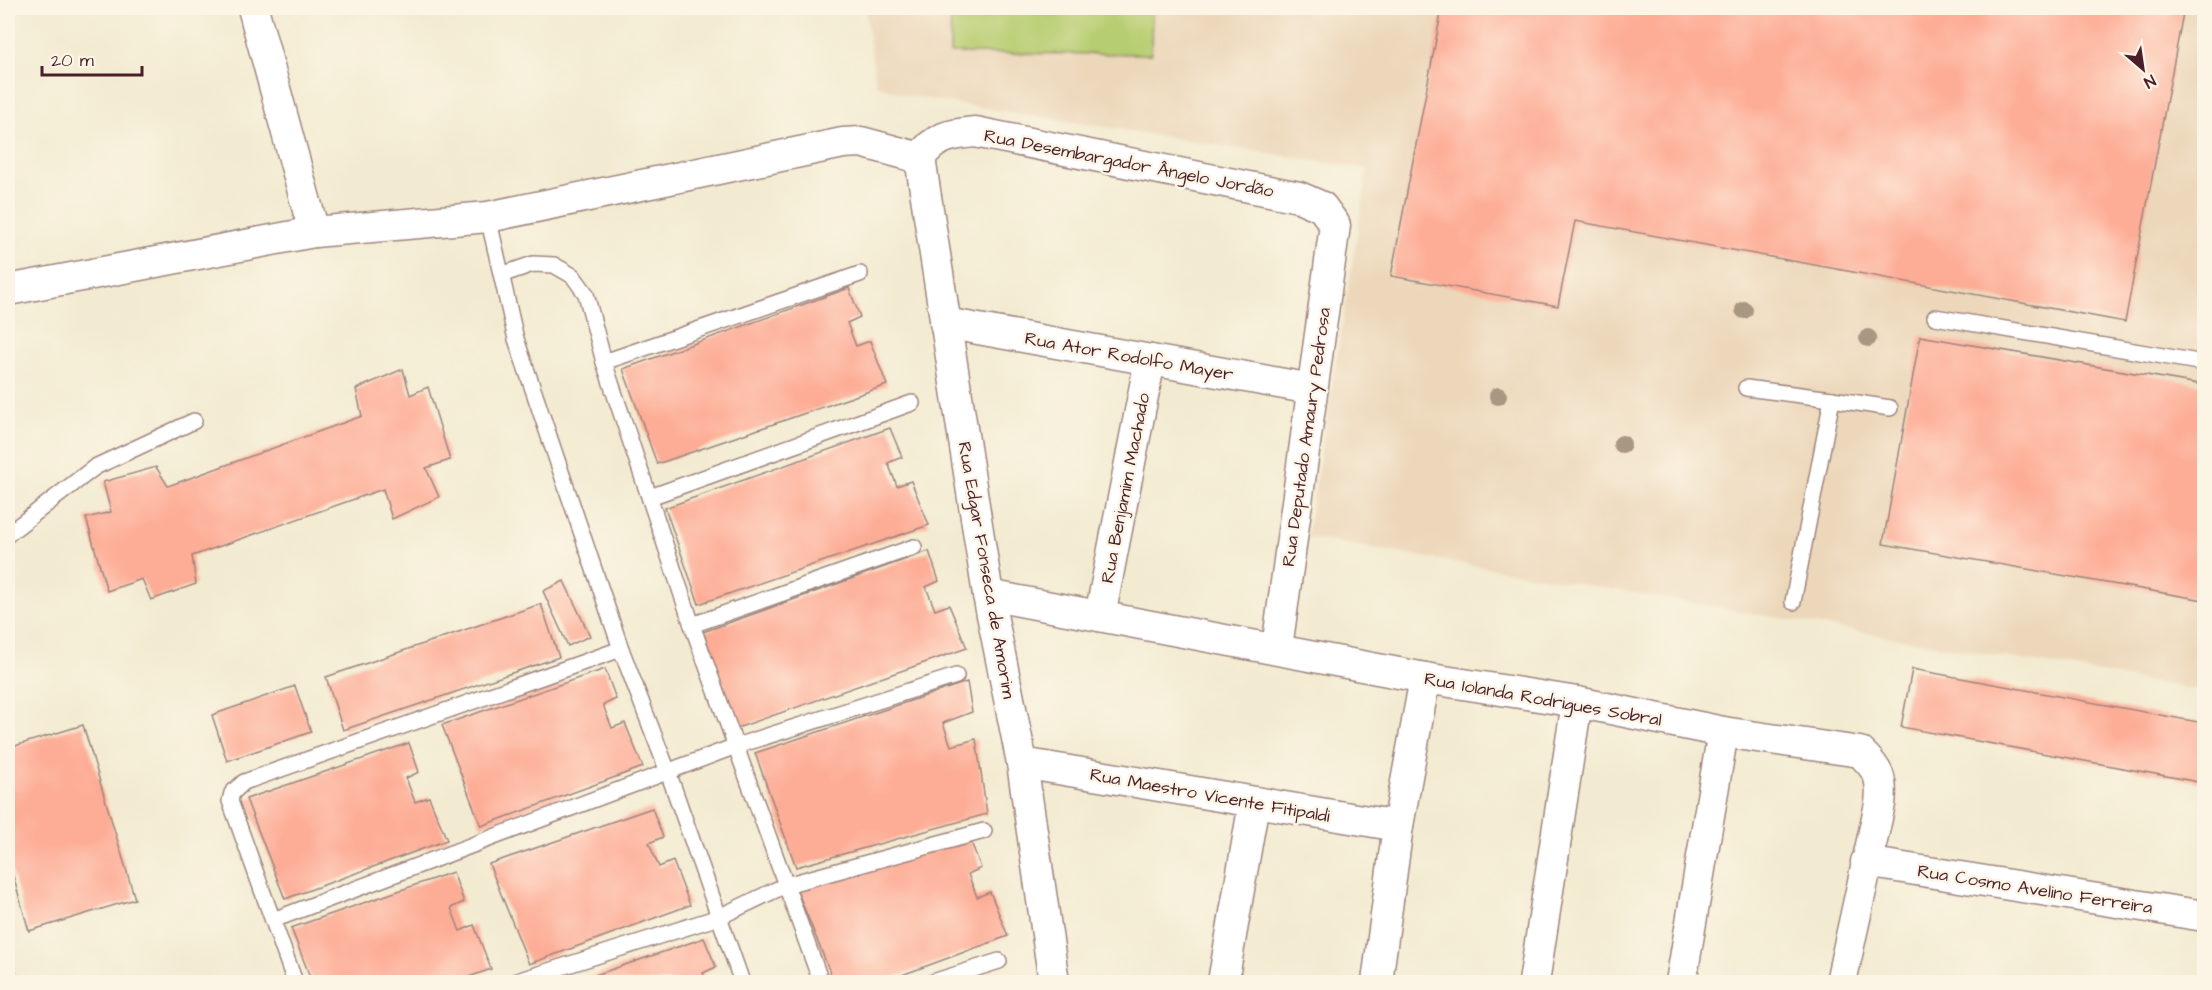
<svg xmlns="http://www.w3.org/2000/svg" width="2212" height="990" font-family="'Architects Daughter',sans-serif">
<style>
.built{fill:#ecd7ba}
.green{fill:#b7cd71;stroke:#80764e;stroke-width:1.5}
.building{fill:#fdac95}
.lines{fill:none;stroke-linecap:round;stroke-linejoin:round}
.service-casing{stroke:#9e857e;stroke-width:18}
.minor-casing{stroke:#9e857e;stroke-width:33}
.service{stroke:#fff;stroke-width:15}
.minor{stroke:#fff;stroke-width:30}
.tree{fill:#a89781}
.labels{text-anchor:middle;stroke-width:5;stroke-linejoin:round;paint-order:stroke}
.street-label{font-size:18px;fill:#4a1f2b;stroke:#fcf5e5}
</style>
<rect width="100%" height="100%" fill="#fcf5e5"/>
<filter id="ink" filterUnits="userSpaceOnUse"><feTurbulence type="fractalNoise" baseFrequency=".0167" numOctaves="2"/><feDisplacementMap in="SourceGraphic" scale="12" xChannelSelector="R" yChannelSelector="G"/><feConvolveMatrix kernelMatrix="1 2 1 2 8 2 1 2 1" color-interpolation-filters="sRGB"/></filter>
<filter id="wash" filterUnits="userSpaceOnUse"><feTurbulence type="fractalNoise" baseFrequency=".008" numOctaves="4" result="noise"/><feDisplacementMap in="SourceGraphic" scale="24" xChannelSelector="R" yChannelSelector="G"/><feGaussianBlur stdDeviation="1.35" result="paint"/><feColorMatrix in="noise" values="0 0 0 0 0 0 0 0 0 0 0 0 0 0 0 0 0 1.4 0 .05"/><feComposite in="paint" operator="in"/></filter>
<g filter="url(#wash)">
<rect width="100%" height="100%" fill="#f3ebd1"/>
<polygon class="built" points="865,8 2204,8 2204,691 1307,537 1368,169 909,96 876,85"/>
<polygon class="green" points="951,8 1152,8 1151,54 950,53"/>
<g id="blocks">
<g class="building">
<polygon points="1442,8 2184,8 2125,322 1575,221 1558,306 1391,276"/>
<polygon points="849,288 860,317 847,323 856,346 870,341 887,385 657,464 623,369"/>
<polygon points="1920,336 2204,385 2204,600 1883,544"/>
<polygon points="403,369 410,395 428,387 450,460 426,468 439,497 392,519 383,489 192,556 196,584 151,600 142,579 107,591 86,518 111,512 103,482 156,467 168,486 362,416 356,389"/>
<polygon points="890,428 902,457 888,463 897,486 911,481 929,525 699,604 665,508"/>
<polygon points="929,551 939,581 926,587 935,610 949,605 967,648 737,728 703,632"/>
<polygon points="564,581 590,636 568,646 543,591"/>
<polygon points="541,604 559,657 343,730 326,677"/>
<polygon points="605,669 616,699 603,705 612,728 625,723 643,767 481,826 442,725"/>
<polygon points="1912,669 2204,723 2204,783 1901,727"/>
<polygon points="967,682 972,712 943,723 951,746 976,739 987,814 796,867 755,753"/>
<polygon points="295,686 311,732 227,761 212,715"/>
<polygon points="83,725 135,899 29,931 8,858 8,748"/>
<polygon points="409,743 419,772 406,778 415,802 429,797 447,840 285,899 246,799"/>
<polygon points="652,808 663,837 649,843 659,867 673,861 690,905 529,964 489,864"/>
<polygon points="970,839 981,868 968,874 977,897 990,892 1008,936 883,982 834,982 797,890"/>
<polygon points="453,872 464,902 451,908 460,931 474,925 491,969 455,982 312,982 291,928"/>
<polygon points="704,938 716,967 703,973 706,982 575,982"/>
<polygon points="8,957 17,982 8,982"/>
</g>
</g>
</g>
<g filter="url(#ink)">
<use href="#blocks" fill-opacity="0" stroke="#9e857e" stroke-width="1.5"/>
<g class="lines">
<g class="service-casing">
<g id="service">
<polyline points="488,217 516,339 621,649 668,772 742,982"/>
<polyline points="504,274 533,264 554,265 573,276 586,294 604,362 692,625 821,982"/>
<polyline points="1935,317 2204,363"/>
<polyline points="604,362 860,274"/>
<polyline points="1746,388 1832,399"/>
<polyline points="650,497 912,403"/>
<polyline points="8,534 95,467 194,421"/>
<polyline points="1793,602 1832,399 1890,408"/>
<polyline points="692,625 914,547"/>
<polyline points="273,920 736,746 956,676"/>
<polyline points="295,982 230,801 232,793 244,782 621,649"/>
<polyline points="514,982 719,917 786,885 984,831"/>
<polyline points="933,982 999,961"/>
</g>
</g>
<g class="minor-casing">
<g id="minor">
<polyline points="253,8 314,232"/>
<path d="M920 158C934 137 951 134 975 132L1299 197 1322 207 1335 225 1277 648"/>
<polyline points="920,158 988,595 1022,763 1054,982"/>
<polyline points="8,290 314,232 488,217 843,143 861,142 920,158"/>
<polyline points="945,323 1312,389"/>
<path d="M988 595 1425 678 1577 702 1723 732 1860 752C1879 770 1883 779 1880 804L1841 982"/>
<polyline points="1100,616 1150,360"/>
<polyline points="1022,763 1398,826"/>
<polyline points="1866,862 2204,916"/>
<polyline points="1223,982 1254,803"/>
<polyline points="1377,982 1398,826 1425,678"/>
<polyline points="1534,982 1577,702"/>
<polyline points="1681,982 1723,732"/>
</g>
</g>
<use href="#service" class="service"/>
<use href="#minor" class="minor"/>
</g>
<g class="tree">
<circle cx="1744" cy="310" r="9"/>
<circle cx="1868" cy="338" r="9"/>
<circle cx="1498" cy="396" r="9"/>
<circle cx="1622" cy="444" r="9"/>
</g>
</g>
<g class="labels">
<g class="street-label">
<text transform="translate(1129 163) rotate(11)" y="6">Rua Desembargador Ângelo Jordão</text>
<text transform="translate(1129 356) rotate(10)" y="6">Rua Ator Rodolfo Mayer</text>
<text transform="translate(1306 437) rotate(-82)" y="6">Rua Deputado Amaury Pedrosa</text>
<text transform="translate(1125 488) rotate(-79)" y="6">Rua Benjamim Machado</text>
<text transform="translate(987 570) rotate(80)" y="6">Rua Edgar Fonseca de Amorim</text>
<text transform="translate(1543 699) rotate(10)" y="6">Rua Iolanda Rodrigues Sobral</text>
<text transform="translate(1210 795) rotate(10)" y="6">Rua Maestro Vicente Fitipaldi</text>
<text transform="translate(2035 889) rotate(9)" y="6">Rua Cosmo Avelino Ferreira</text>
</g>
</g>
<rect width="2212" height="990" fill="none" stroke="#fcf5e5" stroke-width="30"/>
<g transform="translate(2143 69) rotate(151)" stroke="#fcf5e5" stroke-width="4.5" paint-order="stroke">
<path d="M0-4.5L10 22L0 15L-10 22Z" fill="#4a1f2b"/>
<text y="-9" font-size="16" font-weight="bold" text-anchor="middle" fill="#4a1f2b">N</text>
</g>
<path d="M42 66v9h100v-9" fill="none" stroke="#4a1f2b" stroke-width="3"/>
<text x="51" y="66" font-size="18" fill="#4a1f2b" stroke="#fcf5e5" stroke-width="4.5" paint-order="stroke">20 m</text>
</svg>
